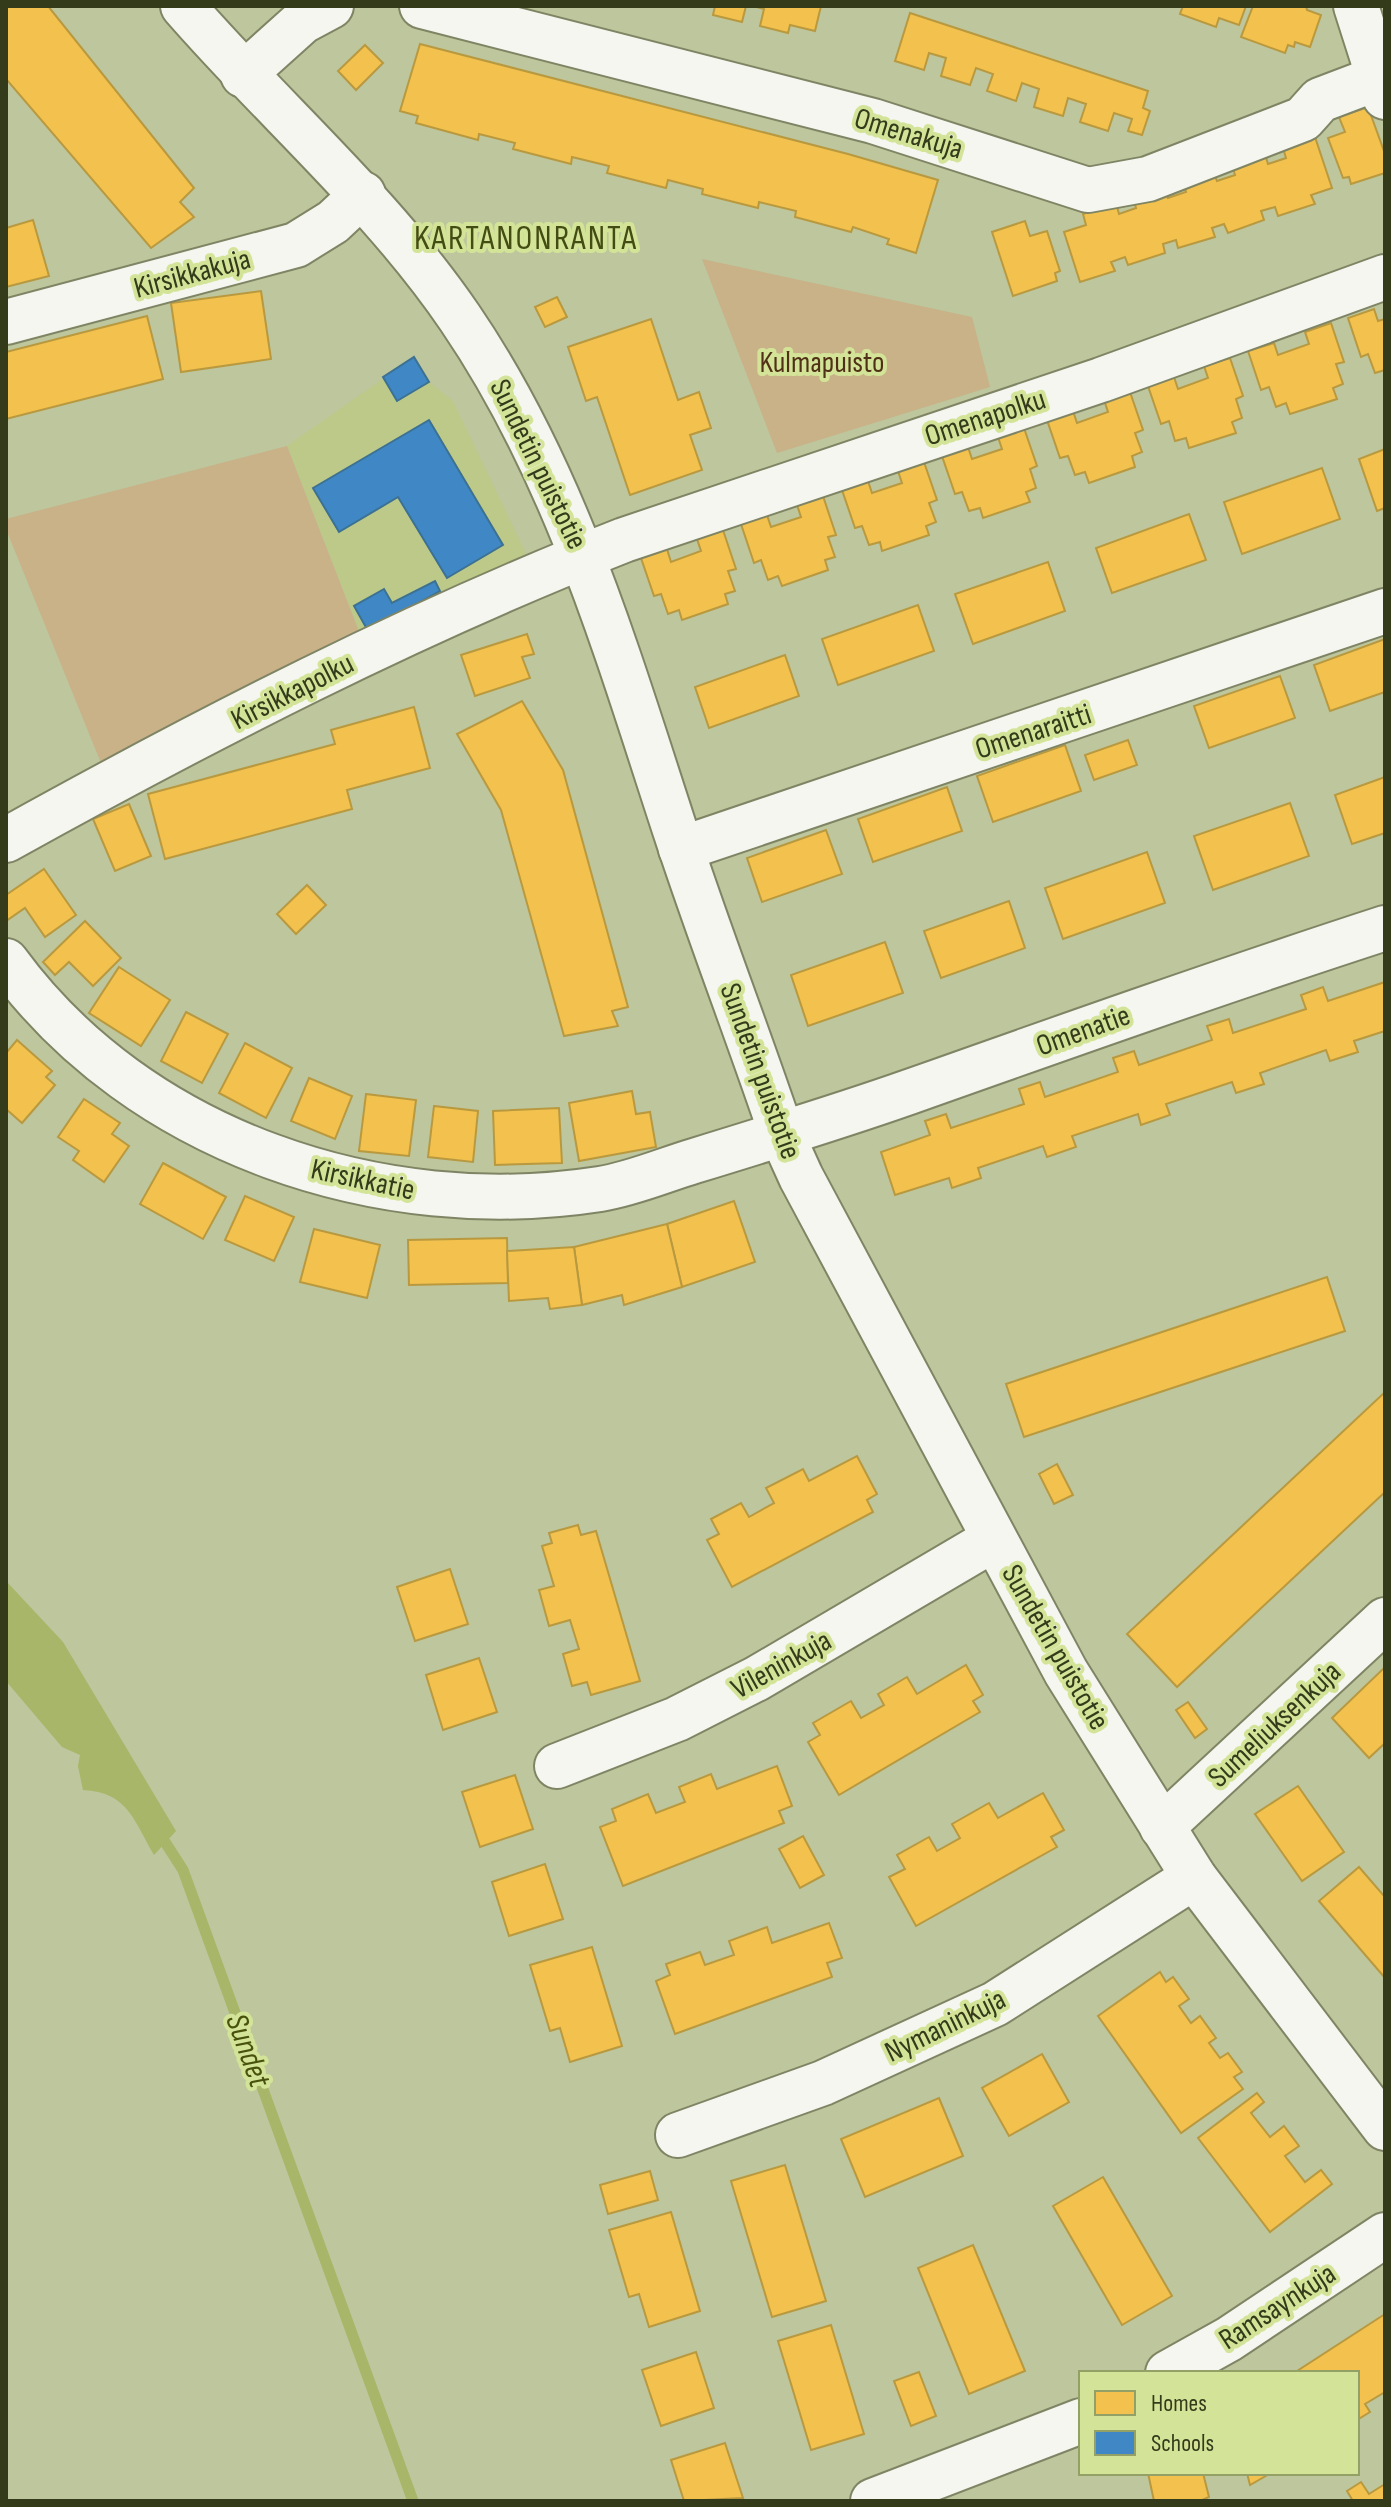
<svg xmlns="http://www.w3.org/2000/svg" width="1391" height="2507" font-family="'Sofia Sans Condensed',sans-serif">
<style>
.built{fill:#bcc989}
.green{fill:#c9b188}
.water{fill:#a7b668}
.homes{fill:#f2c14e;stroke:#b9993f;stroke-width:2}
.schools{fill:#3f88c5;stroke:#3c7192;stroke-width:2}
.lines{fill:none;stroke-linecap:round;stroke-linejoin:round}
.stream{stroke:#a7b668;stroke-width:11}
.minor-casing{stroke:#7f8564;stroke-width:48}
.minor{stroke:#f5f6f0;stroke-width:44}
.labels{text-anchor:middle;stroke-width:8;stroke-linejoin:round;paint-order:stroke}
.street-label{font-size:30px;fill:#343b1b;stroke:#d3e498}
.park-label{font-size:30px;fill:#503117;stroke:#d3e498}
.water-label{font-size:32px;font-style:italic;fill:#48520d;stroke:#d3e498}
.quarter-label{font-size:34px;letter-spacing:2px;fill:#434c13;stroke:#d3e498}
</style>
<rect width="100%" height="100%" fill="#bdc69c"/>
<polygon class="built" points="414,357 429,382 453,401 529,560 360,634 287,446"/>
<g class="green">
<polygon points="702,259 972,317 990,387 777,453"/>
<polygon points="287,446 360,634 101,763 6,529 6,519"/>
</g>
<path class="water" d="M6 1581 63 1642 176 1831 154 1855C134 1821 128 1792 83 1790L78 1766 80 1755 62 1747 6 1681Z"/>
<g class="homes">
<polygon points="6,6 48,6 194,188 180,202 194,217 151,248 6,79"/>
<polygon points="715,6 746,6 742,22 713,15"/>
<polygon points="753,6 821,6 815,31 790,25 788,33 760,26 764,9"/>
<polygon points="1183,6 1246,6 1239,25 1219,18 1216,27 1180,14"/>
<polygon points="1253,6 1306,6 1307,10 1321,15 1310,47 1295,42 1294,47 1288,45 1285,53 1241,37"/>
<polygon points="910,13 1148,91 1143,108 1150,111 1142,135 1128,131 1132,119 1114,113 1108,131 1080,122 1086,104 1068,98 1063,116 1034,107 1039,89 1022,83 1016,101 987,91 993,74 976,68 970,85 941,76 946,58 929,53 924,70 895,61"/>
<polygon points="420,44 848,154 938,180 916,253 887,244 889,239 853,227 851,232 795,217 796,211 759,202 758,208 702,194 703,189 668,180 666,188 607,173 609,166 572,157 571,164 513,149 515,143 479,134 478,140 416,123 418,116 400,111"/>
<polygon points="365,45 383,63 356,90 338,71"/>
<polygon points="1368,107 1385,154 1385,173 1351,184 1349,177 1343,178 1328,138 1345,132 1339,117"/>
<polygon points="1315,137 1332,188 1311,195 1315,204 1278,216 1275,207 1261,211 1264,220 1228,233 1224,224 1212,228 1215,237 1178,248 1176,240 1163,244 1165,253 1128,265 1125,257 1111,262 1115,271 1080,282 1064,232 1086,225 1083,214 1116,203 1119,214 1136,208 1133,197 1164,187 1168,198 1186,192 1182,181 1213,171 1217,181 1235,175 1232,165 1265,154 1268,164 1286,158 1283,148"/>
<polygon points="33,220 49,276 6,287 6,228"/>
<polygon points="1025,221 1030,236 1047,231 1060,271 1055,273 1057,281 1013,296 992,232"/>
<polygon points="261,291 271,359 181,372 171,303"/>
<polygon points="557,297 567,317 545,327 535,307"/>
<polygon points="1374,309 1378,321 1385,319 1385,370 1375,373 1368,354 1361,357 1348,318"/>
<polygon points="147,316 163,379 6,419 6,352"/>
<polygon points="651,319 678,400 699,392 711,428 690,435 702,470 630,495 597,397 586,401 568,347"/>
<polygon points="1331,323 1344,362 1336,364 1343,384 1333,388 1337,399 1290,414 1286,403 1276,407 1269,387 1261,390 1248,351 1274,343 1278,355 1309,344 1305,332"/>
<polygon points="1230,358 1243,396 1236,399 1242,418 1232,422 1236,433 1189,448 1186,438 1175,441 1169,421 1161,424 1148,386 1174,377 1178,389 1208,378 1204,366"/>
<polygon points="1130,392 1143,430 1135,433 1142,452 1132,456 1135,467 1089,483 1085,472 1075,475 1068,456 1060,458 1047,420 1073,411 1077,423 1108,412 1104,400"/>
<polygon points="1024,428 1037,466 1030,469 1036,488 1026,492 1030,502 983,518 980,508 969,511 962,492 955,494 942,456 968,447 972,459 1002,449 998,437"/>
<polygon points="1385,449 1385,508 1377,511 1359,459"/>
<polygon points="924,462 937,500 929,503 936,522 926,526 929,535 882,551 880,542 869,545 862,526 855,528 842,490 868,481 872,493 902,483 898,471"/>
<polygon points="1322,468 1340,519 1242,554 1224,502"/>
<polygon points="823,496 836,535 828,537 835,557 825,560 828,570 782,586 778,576 768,580 761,560 754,563 741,524 767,515 771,527 801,517 797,505"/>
<polygon points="1189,514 1206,560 1112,593 1096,548"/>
<polygon points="723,530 736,569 728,571 735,591 725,594 728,604 682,620 679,610 668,614 661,594 654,596 641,558 667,549 671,562 701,551 697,539"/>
<polygon points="1048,562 1065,611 973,644 955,594"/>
<polygon points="918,605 934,651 838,685 822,639"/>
<polygon points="527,634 534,654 522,657 530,678 475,696 461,655"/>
<polygon points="1385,639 1385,692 1330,711 1314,665"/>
<polygon points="785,655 799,696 709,728 695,687"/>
<polygon points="1280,676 1295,718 1209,748 1194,706"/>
<polygon points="522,701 563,770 628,1007 612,1011 618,1026 564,1036 501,810 457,734"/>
<polygon points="414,707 430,768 347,790 352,809 165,859 148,794 335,744 331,730"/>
<polygon points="1128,740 1137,765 1094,780 1085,755"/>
<polygon points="1065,745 1081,791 993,822 977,776"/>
<polygon points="1385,777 1385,833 1352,844 1335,795"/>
<polygon points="947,787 962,831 873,862 858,819"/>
<polygon points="1290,803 1309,856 1213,890 1194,836"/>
<polygon points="129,804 151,856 115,871 93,819"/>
<polygon points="826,830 842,874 762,902 747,858"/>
<polygon points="1147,852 1165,903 1063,939 1045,888"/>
<polygon points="44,869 76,915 45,937 25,908 6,921 6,895"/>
<polygon points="307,885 326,905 296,934 277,914"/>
<polygon points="1009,901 1025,948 941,978 924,931"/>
<polygon points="85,921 121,958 93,986 69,962 55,975 43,962"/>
<polygon points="885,942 903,993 808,1026 791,975"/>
<polygon points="119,967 170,1000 141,1046 89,1013"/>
<polygon points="1385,982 1385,1031 1354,1041 1358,1052 1330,1061 1326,1050 1260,1073 1264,1084 1236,1093 1232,1082 1166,1104 1170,1115 1141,1125 1138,1114 1072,1136 1076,1147 1047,1157 1043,1146 978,1168 981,1178 952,1188 949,1178 895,1195 881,1152 930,1135 925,1121 946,1114 951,1128 1024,1104 1019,1089 1040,1082 1045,1097 1118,1072 1113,1058 1134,1051 1139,1065 1212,1040 1207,1026 1229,1019 1233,1033 1306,1009 1301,995 1323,987 1328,1001"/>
<polygon points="186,1012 228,1034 202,1083 161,1061"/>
<polygon points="17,1040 52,1071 46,1077 55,1085 22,1123 6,1109 6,1053"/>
<polygon points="245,1043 292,1068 266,1118 219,1093"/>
<polygon points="309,1078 352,1096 335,1139 291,1121"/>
<polygon points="632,1091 636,1114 650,1112 656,1147 579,1161 569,1103"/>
<polygon points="366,1094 416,1100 409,1156 359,1151"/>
<polygon points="84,1099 120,1123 112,1134 129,1146 104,1182 73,1160 79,1151 58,1137"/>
<polygon points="434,1106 478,1111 473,1162 428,1157"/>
<polygon points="559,1108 562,1163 495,1165 493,1111"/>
<polygon points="163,1163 226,1197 203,1239 140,1204"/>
<polygon points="245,1196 294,1217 274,1261 225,1240"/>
<polygon points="734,1201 755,1262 682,1287 667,1224"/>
<polygon points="667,1224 682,1287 624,1305 622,1295 582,1305 574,1247"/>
<polygon points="314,1229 380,1245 367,1298 300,1282"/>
<polygon points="507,1238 508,1283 409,1285 408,1240"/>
<polygon points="574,1247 582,1305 550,1309 548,1298 509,1301 507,1251"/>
<polygon points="1327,1277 1345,1331 1024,1437 1006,1384"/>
<polygon points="1385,1392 1385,1492 1177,1687 1127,1634"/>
<polygon points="857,1456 877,1494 867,1500 873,1512 732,1587 707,1540 719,1534 711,1519 741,1503 749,1517 774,1503 766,1488 803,1469 809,1481"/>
<polygon points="1057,1464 1073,1495 1054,1504 1039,1474"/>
<polygon points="578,1525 581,1535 596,1531 640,1681 591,1695 587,1682 572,1686 563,1654 579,1649 570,1620 549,1626 539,1590 554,1586 542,1546 552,1543 549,1533"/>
<polygon points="450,1569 468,1624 415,1641 397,1587"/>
<polygon points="479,1658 497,1712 443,1730 426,1675"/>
<polygon points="966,1665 983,1695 973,1701 980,1712 839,1795 808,1742 820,1735 813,1723 851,1701 861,1718 884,1705 878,1694 907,1677 917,1694"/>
<polygon points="1385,1667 1385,1743 1369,1758 1332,1718"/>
<polygon points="1188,1702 1207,1729 1195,1738 1176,1710"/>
<polygon points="777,1766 792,1806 779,1811 784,1823 623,1886 600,1827 616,1821 612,1809 648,1794 656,1813 685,1802 679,1787 711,1774 717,1789"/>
<polygon points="515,1775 533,1829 480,1847 462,1792"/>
<polygon points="1298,1786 1344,1852 1302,1881 1255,1814"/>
<polygon points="1043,1793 1064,1830 1051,1837 1057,1847 916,1926 889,1877 905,1869 897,1855 929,1837 937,1851 960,1838 952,1824 989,1803 998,1818"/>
<polygon points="803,1836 824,1875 800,1888 779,1849"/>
<polygon points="545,1864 563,1919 509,1936 492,1882"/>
<polygon points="1359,1867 1385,1897 1385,1978 1319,1901"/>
<polygon points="829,1923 842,1958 827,1963 832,1977 675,2034 656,1981 670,1975 666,1964 700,1952 705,1965 734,1955 729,1941 767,1927 772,1943"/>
<polygon points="592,1947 622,2046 570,2062 560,2028 550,2031 530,1965"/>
<polygon points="1160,1972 1166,1982 1173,1977 1189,1999 1179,2006 1191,2023 1200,2016 1216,2038 1209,2043 1220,2058 1228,2053 1242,2072 1234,2077 1243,2089 1181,2133 1098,2016"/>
<polygon points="1042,2054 1069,2102 1009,2136 982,2088"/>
<polygon points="1257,2093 1264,2102 1251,2113 1270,2137 1284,2126 1299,2146 1285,2156 1305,2182 1321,2170 1332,2184 1270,2232 1198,2138"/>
<polygon points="939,2098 963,2156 865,2197 841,2139"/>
<polygon points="785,2165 826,2301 772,2317 731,2181"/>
<polygon points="650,2171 658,2200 608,2214 600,2185"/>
<polygon points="1103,2177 1172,2296 1122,2325 1053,2206"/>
<polygon points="671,2212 700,2311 649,2327 639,2294 629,2297 609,2230"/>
<polygon points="973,2245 1025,2371 969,2394 918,2268"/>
<polygon points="1385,2314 1385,2392 1365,2404 1370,2412 1357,2420 1357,2373 1294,2373"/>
<polygon points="831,2325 864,2434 811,2450 778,2341"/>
<polygon points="696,2352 714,2408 661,2426 642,2370"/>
<polygon points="919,2372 936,2416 911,2426 894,2381"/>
<polygon points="725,2443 743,2498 684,2501 671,2460"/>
<polygon points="1148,2473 1203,2473 1209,2497 1200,2501 1154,2501"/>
<polygon points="1247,2473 1271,2473 1250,2485"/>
<polygon points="1361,2482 1369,2494 1385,2484 1385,2501 1353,2501 1347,2491"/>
</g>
<g class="schools">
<polygon points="414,357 429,382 397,401 383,377"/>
<polygon points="429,420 503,545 447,578 398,497 339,532 313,488"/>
<polygon points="435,581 440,591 368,631 354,606 384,589 392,603"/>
</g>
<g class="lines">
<polyline class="stream" points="165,1842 183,1870 413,2501"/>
<g class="minor-casing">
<g id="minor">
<path d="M183 6C274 111 381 202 460 318 566 473 618 656 676 833 709 934 748 1034 782 1135L801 1177 1066 1672 1194 1877 1385 2128"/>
<polyline points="422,6 873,121 1088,190 1148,179 1303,119 1320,100 1378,78"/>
<polyline points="1356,6 1385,97"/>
<polyline points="243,75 303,21 331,6"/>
<polyline points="6,322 296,245 333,222 363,194"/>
<path d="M6 840C206 729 412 623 624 540L1101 380 1385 277"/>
<polyline points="681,849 1385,611"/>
<path d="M6 961C139 1143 381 1223 600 1189 632 1184 664 1170 694 1161 766 1139 838 1117 909 1092 1067 1036 1225 980 1385 928"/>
<polyline points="557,1766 677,1719 756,1679 994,1539"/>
<polyline points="1162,1827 1385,1620"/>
<polyline points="678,2135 823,2083 995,2004 1194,1877"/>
<polyline points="1168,2373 1229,2339 1385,2235"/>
<polyline points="873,2501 1081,2421"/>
</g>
</g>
<use href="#minor" class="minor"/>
</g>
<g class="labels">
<g class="street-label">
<text transform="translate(909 133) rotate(17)" y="10">Omenakuja</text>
<text transform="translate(192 273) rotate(-15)" y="10">Kirsikkakuja</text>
<text transform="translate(985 417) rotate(-18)" y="10">Omenapolku</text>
<text transform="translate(539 464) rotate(64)" y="10">Sundetin puistotie</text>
<text transform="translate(292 691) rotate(-27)" y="10">Kirsikkapolku</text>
<text transform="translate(1033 731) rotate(-18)" y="10">Omenaraitti</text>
<text transform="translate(1083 1030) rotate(-20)" y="10">Omenatie</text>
<text transform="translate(761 1071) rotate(70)" y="10">Sundetin puistotie</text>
<text transform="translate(363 1179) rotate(12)" y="10">Kirsikkatie</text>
<text transform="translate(1056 1647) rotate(60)" y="10">Sundetin puistotie</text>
<text transform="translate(781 1664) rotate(-29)" y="10">Vileninkuja</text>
<text transform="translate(1274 1724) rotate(-43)" y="10">Sumeliuksenkuja</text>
<text transform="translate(945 2025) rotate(-26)" y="10">Nymaninkuja</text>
<text transform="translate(1277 2306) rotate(-33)" y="10">Ramsaynkuja</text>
</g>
<g class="park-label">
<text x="822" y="372">Kulmapuisto</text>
</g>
<g class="water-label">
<text transform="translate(249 2050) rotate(70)" y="11">Sundet</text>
</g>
<g class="quarter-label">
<text x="526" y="249">KARTANONRANTA</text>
</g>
</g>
<rect width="1391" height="2507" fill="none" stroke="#343b1b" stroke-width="16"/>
<rect x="1079" y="2371" width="280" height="104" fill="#d3e498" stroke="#93a066" stroke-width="2"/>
<rect x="1095" y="2391" width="40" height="24" fill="#f2c14e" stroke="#93a066" stroke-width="2"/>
<text x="1151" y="2411" font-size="24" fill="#343b1b">Homes</text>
<rect x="1095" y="2431" width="40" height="24" fill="#3f88c5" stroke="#93a066" stroke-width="2"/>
<text x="1151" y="2451" font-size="24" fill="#343b1b">Schools</text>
</svg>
